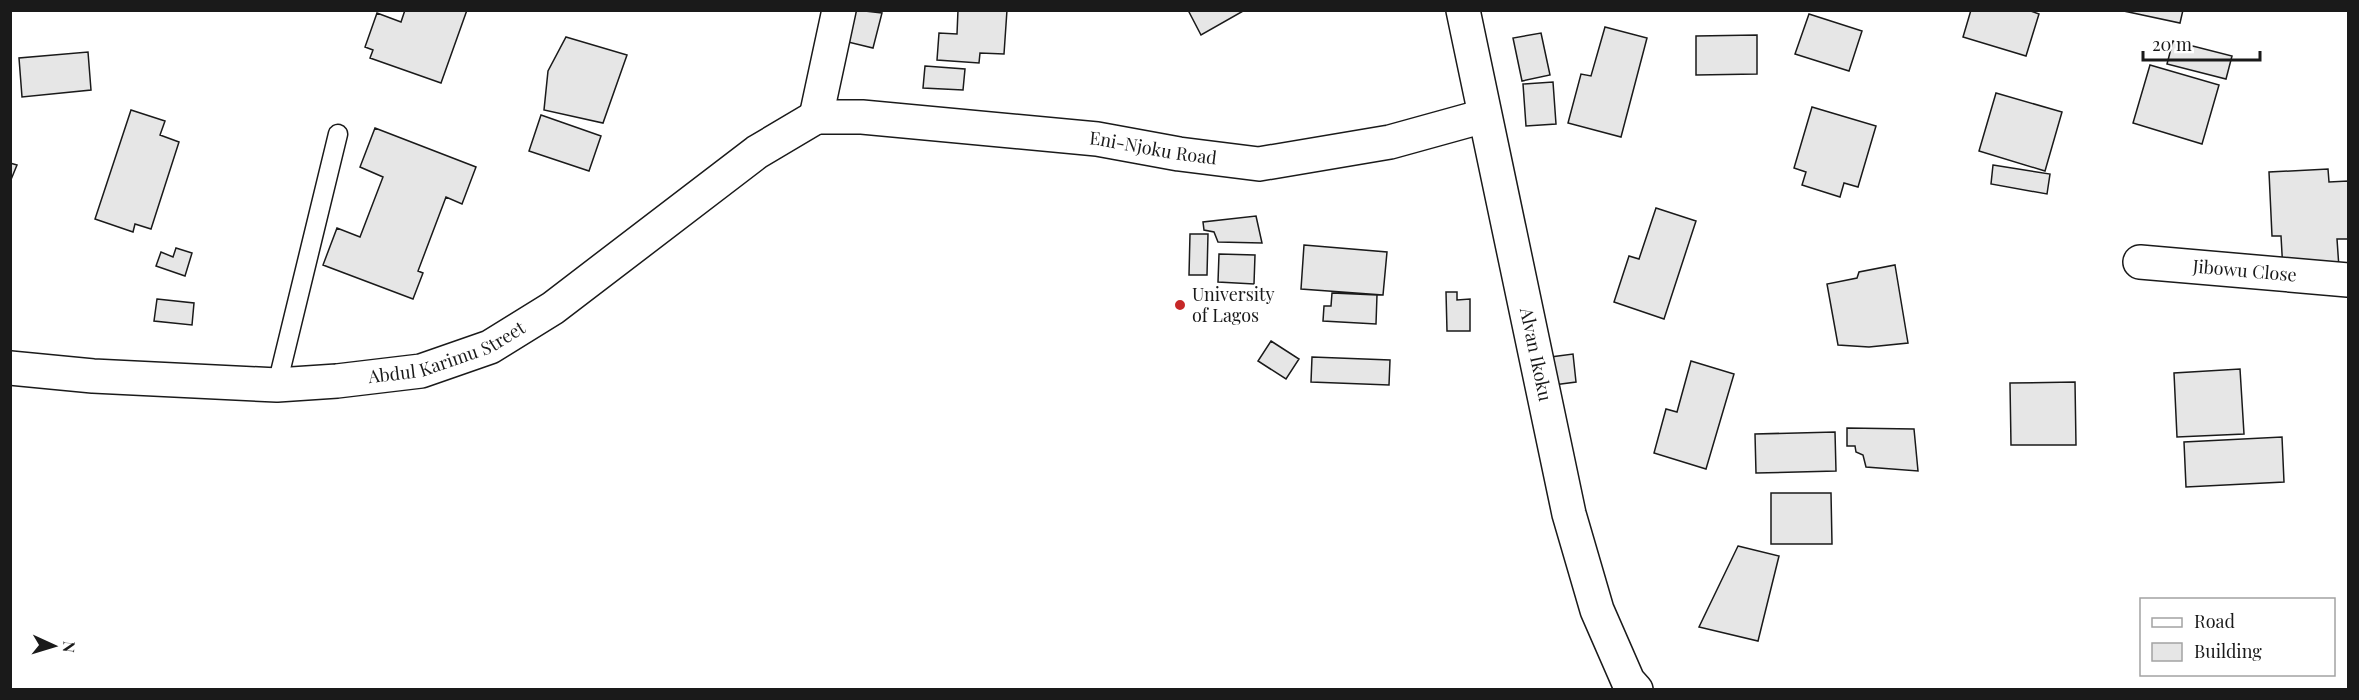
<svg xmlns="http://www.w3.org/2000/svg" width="2359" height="700" font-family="'Playfair Display',serif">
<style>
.building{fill:#e6e6e6;stroke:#1a1a1a;stroke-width:1.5}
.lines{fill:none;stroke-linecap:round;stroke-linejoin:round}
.lane-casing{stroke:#1a1a1a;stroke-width:21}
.street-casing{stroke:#1a1a1a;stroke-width:36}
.lane{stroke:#fff;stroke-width:18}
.street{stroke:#fff;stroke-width:33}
.poi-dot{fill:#c62828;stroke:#fff;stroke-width:2}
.labels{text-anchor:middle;stroke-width:4.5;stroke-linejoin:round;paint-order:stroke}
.street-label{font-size:18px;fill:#1a1a1a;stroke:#fff}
.poi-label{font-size:18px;fill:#1a1a1a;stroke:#fff;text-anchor:start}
</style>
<rect width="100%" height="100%" fill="#fff"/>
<path class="building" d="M405,10H467L441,83L370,58L373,50L365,47L377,13L401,22Z
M856,10L882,13L873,48L848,42Z
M958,10H1007L1004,54L980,53L979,63L937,60L939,33L957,34Z
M1188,10H1245L1201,35Z
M1971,10H2028L2039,14L2026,56L1963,37Z
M2119,10H2183L2180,23Z
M1809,14L1862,31L1849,71L1795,54Z
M1605,27L1647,38L1621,137L1568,123L1581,74L1591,76Z
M1541,33L1550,75L1522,81L1513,38Z
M1757,35V74L1696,75V36Z
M566,37L627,55L603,123L544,110L548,71Z
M2173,41L2232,56L2226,79L2167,64Z
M88,52L91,90L22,97L19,58Z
M2150,65L2219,85L2202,144L2133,123Z
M925,66L965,69L963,90L923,88Z
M1553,82L1556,124L1526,126L1523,84Z
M1996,93L2062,112L2045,171L1979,151Z
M1812,107L1876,126L1858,187L1844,183L1840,197L1802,185L1806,172L1794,168Z
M131,110L165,121L160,135L179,142L151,229L135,224L133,232L95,219Z
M541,115L601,136L589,171L529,151Z
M375,128L476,167L462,204L446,197L418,271L423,273L413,299L323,265L337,228L360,237L383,177L360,167Z
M10,163L17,165L10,182Z
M1993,165L2050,174L2047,194L1991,184Z
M2328,169L2329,182L2348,181V239H2337L2339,268L2283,271L2281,236H2272L2269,172Z
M1656,208L1696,221L1664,319L1614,302L1629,256L1639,259Z
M1256,216L1262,243L1218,242L1214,232L1204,230L1203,222Z
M1190,234H1208L1207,275H1189Z
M1304,245L1387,252L1383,295L1301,289Z
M176,248L192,253L185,276L156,266L161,252L173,257Z
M1219,254L1255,255L1254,284L1218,282Z
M1895,265L1908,343L1869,347L1838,345L1827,284L1857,278L1859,272Z
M1446,292H1457V300L1470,299V331H1447Z
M1332,293L1377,295L1376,324L1323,321L1324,306H1331Z
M157,299L194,303L192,325L154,321Z
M1271,341L1299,359L1286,379L1258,361Z
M1573,354L1576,382L1546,386L1543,358Z
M1312,357L1390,360L1389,385L1311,382Z
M1691,361L1734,374L1706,469L1654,453L1666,409L1677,412Z
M2240,369L2244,434L2177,437L2174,373Z
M2075,382L2076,445H2011L2010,383Z
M1847,428L1914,429L1918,471L1866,467L1863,455L1856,452L1855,446H1847Z
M1835,432L1836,471L1756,473L1755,434Z
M2282,437L2284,482L2186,487L2184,442Z
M1771,493H1831L1832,544H1771Z
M1738,546L1779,556L1758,641L1699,627Z"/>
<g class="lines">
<defs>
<path id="lane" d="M277,385L338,134"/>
<g id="street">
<path id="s1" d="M1463,10L1569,514L1597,610L1628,681L1636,690"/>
<path id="s2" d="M816,117H862L1097,139L1179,154L1259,164L1390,142L1484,116"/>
<path d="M816,117L839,10"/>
<path id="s3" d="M2140,262L2348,280"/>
<path id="s4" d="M10,368L93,376L277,385L337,381L421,371L490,347L553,308L757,152L816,117"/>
</g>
</defs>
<use href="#lane" class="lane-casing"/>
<use href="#street" class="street-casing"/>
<use href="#lane" class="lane"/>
<use href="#street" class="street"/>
</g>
<circle class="poi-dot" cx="1180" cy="305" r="6"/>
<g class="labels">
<g class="street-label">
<text dy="6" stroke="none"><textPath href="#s2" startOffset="339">Eni-Njoku Road</textPath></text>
<text dy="6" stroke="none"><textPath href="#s3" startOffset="105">Jibowu Close</textPath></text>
<text dy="6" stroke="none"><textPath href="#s4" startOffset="442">Abdul Karimu Street</textPath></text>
<text dy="6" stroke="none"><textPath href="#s1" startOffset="352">Alvan Ikoku</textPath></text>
</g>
<g class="poi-label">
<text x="1192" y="301">University<tspan x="1192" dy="21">of Lagos</tspan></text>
</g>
</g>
<rect width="2359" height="700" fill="none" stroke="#1a1a1a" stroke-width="24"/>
<rect x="2140" y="598" width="195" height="78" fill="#ffffff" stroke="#a3a3a3" stroke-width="1.5"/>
<rect x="2152" y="618" width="30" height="9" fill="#ffffff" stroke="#a3a3a3" stroke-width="1.5"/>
<text x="2194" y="628" font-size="18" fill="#1a1a1a">Road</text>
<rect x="2152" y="643" width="30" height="18" fill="#e6e6e6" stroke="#a3a3a3" stroke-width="1.5"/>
<text x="2194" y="658" font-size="18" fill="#1a1a1a">Building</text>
<g transform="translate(54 646) rotate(94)" stroke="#ffffff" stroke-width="4.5" paint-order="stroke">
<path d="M0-4.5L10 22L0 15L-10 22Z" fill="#1a1a1a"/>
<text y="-9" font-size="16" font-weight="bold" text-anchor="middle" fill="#1a1a1a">N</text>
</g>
<path d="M2143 51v9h117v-9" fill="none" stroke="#1a1a1a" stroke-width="3"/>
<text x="2152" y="51" font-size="18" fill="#1a1a1a" stroke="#ffffff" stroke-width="4.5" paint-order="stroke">20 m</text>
</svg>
